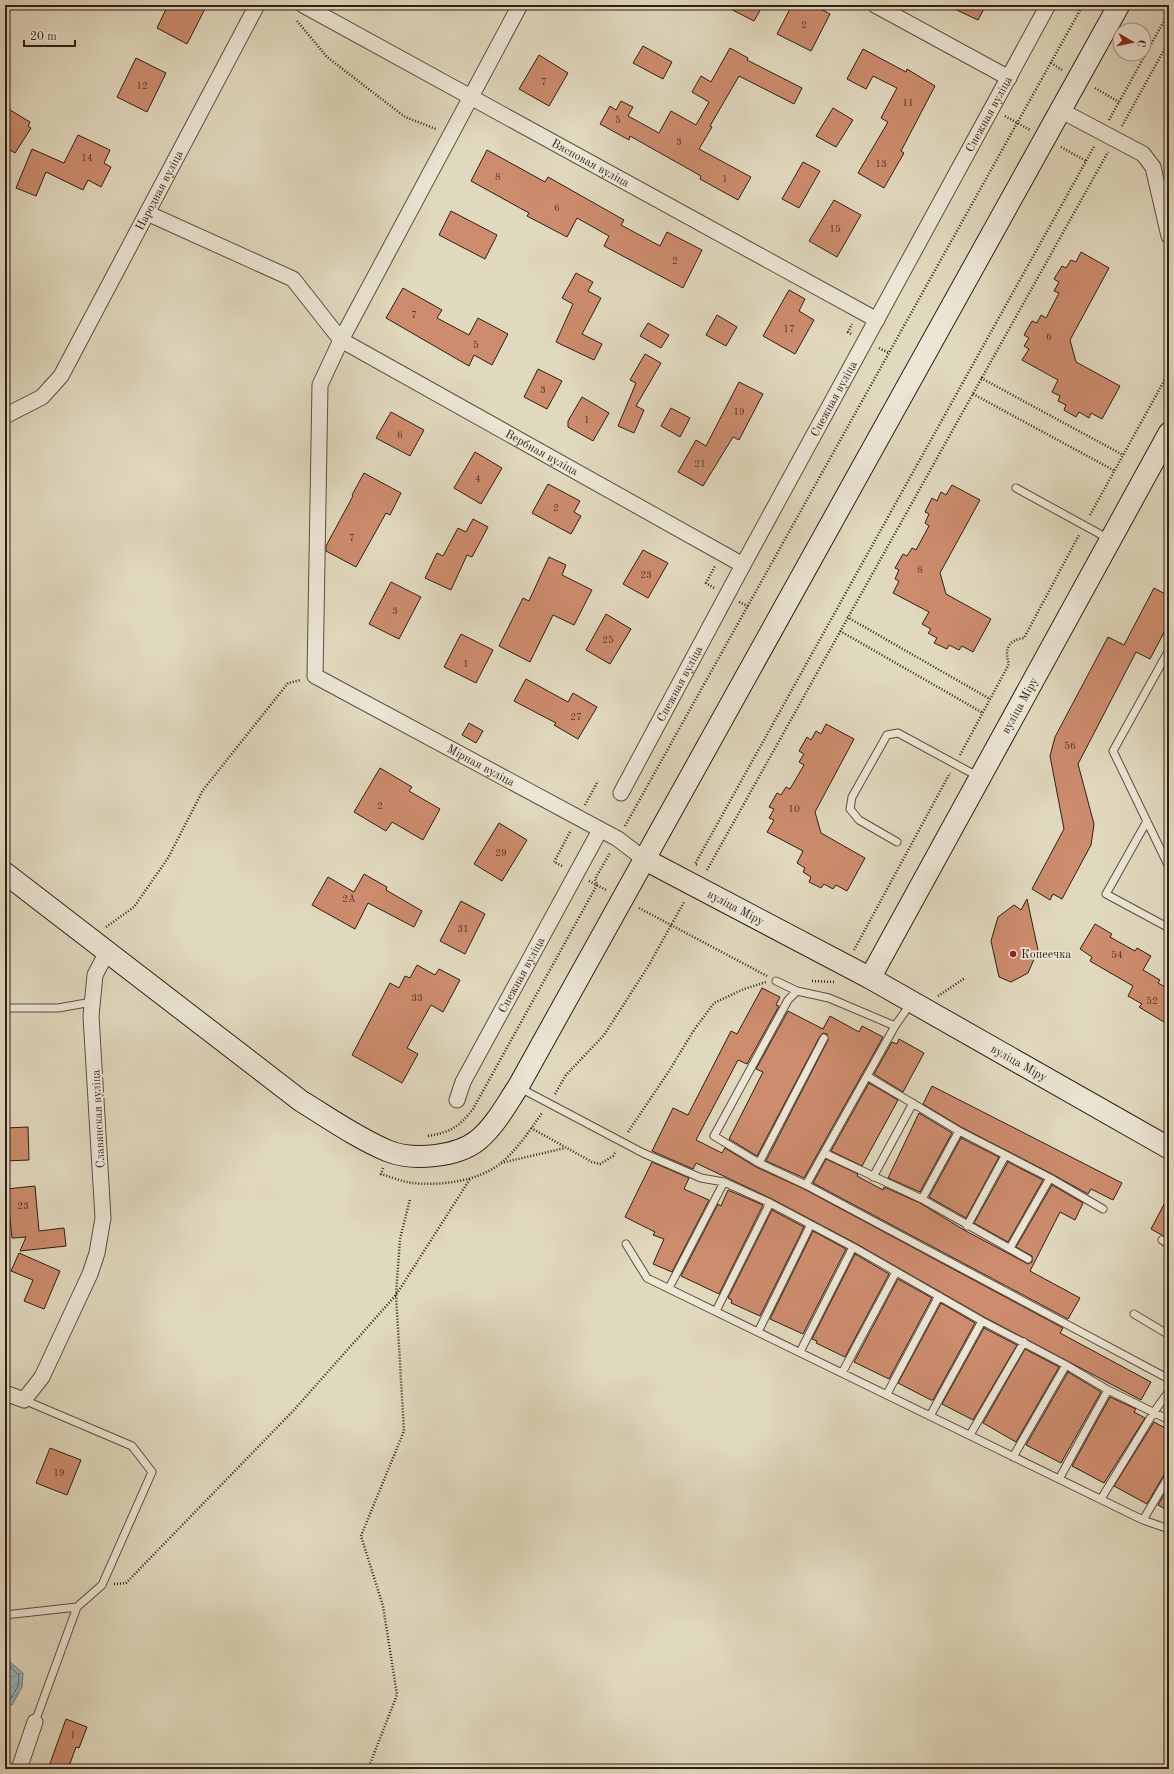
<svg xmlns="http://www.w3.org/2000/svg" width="1174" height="1774" font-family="'Old Standard TT',serif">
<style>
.water{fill:url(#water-waves);stroke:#707a7a}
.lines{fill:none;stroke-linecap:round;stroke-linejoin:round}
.shore{stroke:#656b69;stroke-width:1}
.building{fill:#cc8c6d;stroke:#2f1f15}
.lane-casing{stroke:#5c4e3f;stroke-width:9}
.street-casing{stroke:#5c4e3f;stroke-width:17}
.secondary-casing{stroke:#2f1f15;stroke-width:23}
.path{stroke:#2f1f15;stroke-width:2.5;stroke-dasharray:1 2;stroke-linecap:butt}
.lane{stroke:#ece6d5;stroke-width:7}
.street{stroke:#ece6d5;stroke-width:15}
.secondary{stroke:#ece6d5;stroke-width:21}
.poi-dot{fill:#8f2418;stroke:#ece6d5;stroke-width:1.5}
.labels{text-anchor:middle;stroke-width:3.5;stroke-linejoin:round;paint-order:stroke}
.number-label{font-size:10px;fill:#563a2b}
.street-label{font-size:12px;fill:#2f1f15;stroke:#ece6d5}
.poi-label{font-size:12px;fill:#2f1f15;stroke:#ece6d5;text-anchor:start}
</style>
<defs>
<pattern id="water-waves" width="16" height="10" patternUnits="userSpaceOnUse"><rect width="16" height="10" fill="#9bb7bd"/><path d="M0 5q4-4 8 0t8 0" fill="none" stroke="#7f9498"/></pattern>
</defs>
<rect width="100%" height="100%" fill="#e1d9be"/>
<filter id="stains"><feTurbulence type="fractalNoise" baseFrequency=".005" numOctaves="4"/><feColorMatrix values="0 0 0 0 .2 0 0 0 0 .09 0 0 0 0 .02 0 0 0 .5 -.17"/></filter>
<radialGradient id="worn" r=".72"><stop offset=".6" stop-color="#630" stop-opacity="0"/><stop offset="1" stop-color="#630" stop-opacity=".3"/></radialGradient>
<path class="water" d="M10,1662L23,1673L22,1687L12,1705L5,1704V1664Z"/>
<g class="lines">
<path class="shore" d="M5,1667H10L19,1675L18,1686L10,1700H5"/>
</g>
<path class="building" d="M168,5H207L187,44L157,28Z
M723,5H763L754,21Z
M792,5H813L830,14L811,51L777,34Z
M946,5H986L978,20Z
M643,46L672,62L663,79L633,63Z
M730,48L748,58L747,60L802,88L794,104L739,76L710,126L712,127L699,149L751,177L738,200L700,179L701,176L630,136L629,140L600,124L610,106L616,110L621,101L633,107L628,116L659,133L671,111L696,125L709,102L692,92L701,76L711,82Z
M863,49L906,72L907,69L935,86L901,151L904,153L884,188L858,173L888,122L881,118L897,88L873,76L866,89L847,79Z
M539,55L568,73L549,106L519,89Z
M136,58L166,73L147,112L117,97Z
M5,107L30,122L28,126L31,128L15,153L5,147Z
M833,108L853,120L836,147L816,136Z
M78,135L110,150L104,163L111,167L101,187L88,180L83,190L46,172L36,196L16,188L32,149L64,163Z
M487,150L545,182L548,177L587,199L624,220L621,225L660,246L667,232L702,250L683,288L604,246L609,236L577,218L567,237L527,216L529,213L471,181Z
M803,162L820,171L799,208L782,199Z
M834,200L861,215L837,257L809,241Z
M451,211L497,235L485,259L439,235Z
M1081,252L1109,268L1070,340L1076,362L1120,386L1102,419L1091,413L1089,418L1079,412L1076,417L1064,410L1066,405L1058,401L1060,396L1052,392L1058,380L1022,360L1029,349L1024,346L1029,338L1024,335L1032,321L1037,323L1041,315L1046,318L1059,293L1054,291L1059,282L1054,279L1062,266L1066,268L1071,260L1076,262Z
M576,273L593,282L588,291L601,298L582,334L602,344L594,360L556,342L573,304L562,298Z
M403,288L442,310L437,318L469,335L478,318L508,334L492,365L474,355L469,366L386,318Z
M789,290L805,299L799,311L814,320L795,354L763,336Z
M717,315L737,327L726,346L706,335Z
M648,323L669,335L661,348L640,336Z
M645,354L661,363L636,406L644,410L634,433L618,426L636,383L630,380Z
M538,369L562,381L547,409L524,397Z
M739,382L763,394L739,440L733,437L703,486L678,472L696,440L706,446Z
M582,397L609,413L593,441L568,427V421Z
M671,408L690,418L680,437L661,426Z
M391,412L424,430L410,456L376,438Z
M475,452L502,468L481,504L454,488Z
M364,473L401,493L390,515L386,513L356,567L326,551V546L353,496L352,495Z
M548,484L580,501L574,512L581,516L571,534L532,513Z
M952,485L980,500L940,573L946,594L991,619L973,652L962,646L959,650L949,645L947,649L934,643L937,638L928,633L931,629L922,624L929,612L893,593L899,581L895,579L899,570L895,568L903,554L907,556L912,548L916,550L929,526L925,523L929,514L925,512L932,498L937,501L941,492L946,495Z
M473,519L488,527L472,557L467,555L451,590L425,578L437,553L443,556L458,528L466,532Z
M643,550L668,563L648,598L623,584Z
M549,557L566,565L562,575L592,590L574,625L553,615L530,662L499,646L523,598L529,601Z
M391,582L421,597L399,639L369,624Z
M1154,588L1169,596V623L1150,659L1136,652L1078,764L1094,824L1091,845L1062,899L1053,894L1050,900L1032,889L1064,829L1050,756L1055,737L1108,637L1124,645Z
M606,614L631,629L610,664L586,650Z
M461,634L493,650L476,683L444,667Z
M526,679L568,702L573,693L597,707L578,739L554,725L556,723L514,701Z
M469,723L483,731L476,743L462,735Z
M826,724L854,739L815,812L821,833L865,858L847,891L836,885L833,889L824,884L821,888L809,882L811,877L803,872L805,868L797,863L803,851L767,832L774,820L769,818L774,809L769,807L777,793L781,795L786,787L790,789L804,765L799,762L804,754L799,751L807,737L811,740L816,731L821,734Z
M380,768L412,787L409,791L440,809L423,840L392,822L386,831L354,812Z
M499,823L527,840L502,881L474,864Z
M364,874L387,887L386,890L422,911L414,927L368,903L355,929L312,905L328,877L354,892Z
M1027,899L1038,950L1028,973L1011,982L999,977L991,941L998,917L1014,905L1021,910Z
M461,901L485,914L465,954L440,941Z
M1095,924L1112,934L1110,937L1135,951L1137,948L1151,956L1143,970L1160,980L1158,983L1169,989V1025L1139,1007L1142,1004L1128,996L1133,986L1090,961L1092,957L1080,949Z
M417,965L435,975L439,969L460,980L443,1012L431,1005L407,1048L418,1054L402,1083L352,1055L390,983L399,988L405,976L410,978Z
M762,988L780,997L776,1005L779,1006L747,1064L738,1060L696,1140L722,1153L725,1148L756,1167L804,1189L1063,1328L1060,1333L1151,1382L1141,1400L984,1317L855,1243L772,1199L696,1163L693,1169L652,1151L673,1108L688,1115L731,1031L737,1034Z
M788,1011L823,1029L830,1016L859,1032L862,1026L883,1037L804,1178L766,1161L828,1040L827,1034L823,1033L820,1036L757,1156L729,1139L763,1072L756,1069Z
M899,1039L924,1053L903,1092L874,1074L892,1042L897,1044Z
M869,1083L898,1100L862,1166L831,1151Z
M932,1086L1122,1183L1113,1200L1091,1189L1088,1194L1052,1174L961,1127L923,1104Z
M919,1113L952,1133L920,1192L888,1178Z
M28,1127L29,1160L5,1161V1128Z
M961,1138L999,1157L966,1218L929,1197Z
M826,1159L858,1174L857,1176L883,1190L884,1187L920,1203L964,1230L1028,1264L1032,1262V1256L1016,1247L1052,1185L1083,1203L1075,1220L1060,1212L1030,1271L1080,1298L1068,1319L813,1183Z
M652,1162L689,1178L684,1189L709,1200L672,1272L653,1264L664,1239L653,1235L655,1232L625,1217Z
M1008,1162L1043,1180L1008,1242L974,1223Z
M35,1186L39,1231L64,1228L66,1246L20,1251L26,1237L12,1238L7,1189Z
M728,1190L763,1205L719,1294L681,1276L718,1204L721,1206Z
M1169,1195V1239L1151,1229Z
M772,1210L804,1227L760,1316L731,1303L732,1300L728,1298Z
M813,1231L846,1249L803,1334L770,1319Z
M19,1253L60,1271L44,1309L24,1301L33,1280L11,1271Z
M855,1254L889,1274L845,1357L816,1343L817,1341L812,1339Z
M898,1279L932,1298L889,1379L854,1362Z
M941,1303L975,1323L933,1400H931L898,1383Z
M984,1328L1017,1345L973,1420L942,1404Z
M1025,1349L1059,1367L1016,1442L983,1423Z
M1068,1372L1101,1392L1061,1463L1026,1445Z
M1110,1397L1136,1409L1134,1412L1145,1418L1104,1483L1072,1466Z
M1154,1422L1169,1430V1471L1165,1473L1147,1504L1114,1486Z
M50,1448L81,1460L67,1495L36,1483Z
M1169,1486V1511L1158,1505Z
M66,1719L87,1727L79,1748L76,1747L68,1769H48Z"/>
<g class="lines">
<defs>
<path id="lane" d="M1016,488L1109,539
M1169,650L1113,751L1169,867
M1147,821L1106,894L1169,928
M897,842L859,820L850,809L852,797L887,735L898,733L979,777
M776,981L797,991
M911,1003L895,1026L806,1185L1169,1379
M5,1008H58L92,1002
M867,1076L959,1131L1050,1178L1103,1209
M520,1088L643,1153L701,1178L724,1182L770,1203L853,1247L982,1321L1066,1365L1108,1390L1169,1420
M824,1153L922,1199L1028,1259
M759,1163L824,1038
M873,1177L913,1103
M806,1185L759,1163L714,1136L788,1000L797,991L829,998L895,1026
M922,1199L959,1131
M967,1226L1005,1156
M1162,1240L1169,1245
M626,1244L647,1278L1143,1520L1169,1529
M1010,1248L1050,1178
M669,1288L724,1182
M716,1311L770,1203
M1134,1314L1169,1335
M758,1332L810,1226
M800,1352L853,1247
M842,1373L896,1272
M887,1394L939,1296
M24,1400L132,1446L152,1472L102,1585L77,1607
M930,1416L982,1321
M970,1435L1024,1342
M1013,1457L1066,1365
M1059,1479L1108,1390
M1101,1499L1154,1412L1169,1391
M1143,1520L1169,1476
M5,1615L77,1607L35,1722"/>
<g id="street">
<path id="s1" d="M303,5L877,320"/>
<path id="s2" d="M520,5L341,340L320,385L315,676L618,839L644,859"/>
<path d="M875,5L1009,78"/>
<path d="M1060,110L1143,154L1153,167L1169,236"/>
<path id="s3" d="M147,213L293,279L341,340L743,565"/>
<path id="s4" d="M5,416L42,397L61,376L257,5"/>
<path id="s5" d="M621,793L743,565L1048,5"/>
<path id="s6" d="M457,1100L463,1082L600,830"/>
<path d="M5,1393L24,1400L42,1377L90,1274L97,1253L103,1218L91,1016L95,975L107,952"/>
<path d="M19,1769L35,1722"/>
</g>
<g id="secondary">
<path id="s7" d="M644,859L870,978L1169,1148"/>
<path d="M5,873L301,1101C329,1118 357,1138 388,1151C413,1161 457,1157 478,1140C495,1126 506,1105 518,1087L1119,5"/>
<path id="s8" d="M870,978L1169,433"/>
</g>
</defs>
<use href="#lane" class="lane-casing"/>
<use href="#street" class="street-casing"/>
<use href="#secondary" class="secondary-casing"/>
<path class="path" d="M297,21L327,57L405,117L436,129
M1051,63L1062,70
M1095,88L1119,102
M1005,116L1030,130
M1109,120L1169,12
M1122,126L1169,41
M1061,147L1086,161
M851,334L848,332L852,324
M879,348L889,353
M981,378L1123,455
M973,394L1115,471
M1090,515L1169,372
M714,588L706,583L715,566
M739,602L748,606
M847,617L990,699
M840,631L983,713
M960,755L1009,664C1004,650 1008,640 1024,638L1079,535
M585,805L598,781
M625,826L1083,5
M697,865L695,864L1095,145
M562,866L554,862L571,830
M707,870L1108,152
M589,881L606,890
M639,908L767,976
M106,927L134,907L168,858L203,790L288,683L301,680
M854,950L950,773
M812,981L835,982
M938,996L965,978
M555,1094L566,1075L604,1035L649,965L684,902
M531,1128L592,1162L600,1164L613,1156L616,1151
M628,1132L669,1071L694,1030L714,1003L744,989L766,982
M428,1136C451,1132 459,1127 473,1109L597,885L595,879L610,853
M501,1163L565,1148
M383,1168L381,1174C391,1177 403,1182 413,1183C441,1186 479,1181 501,1163C517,1150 530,1130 542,1113
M114,1584L126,1583L294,1410L396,1295L470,1179
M368,1769L397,1695L383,1606L361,1536L404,1431L396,1295L400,1239L410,1199"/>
<use href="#lane" class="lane"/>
<use href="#street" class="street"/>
<use href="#secondary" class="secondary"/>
</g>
<circle class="poi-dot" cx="1013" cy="954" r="4"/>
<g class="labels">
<g class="number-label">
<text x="804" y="28">2</text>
<text x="544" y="85">7</text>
<text x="142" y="89">12</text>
<text x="908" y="106">11</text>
<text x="618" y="123">5</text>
<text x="679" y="145">3</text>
<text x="87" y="161">14</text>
<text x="881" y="167">13</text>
<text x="498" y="180">8</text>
<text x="725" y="182">1</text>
<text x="557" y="211">6</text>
<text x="835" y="232">15</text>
<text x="675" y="264">2</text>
<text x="414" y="318">7</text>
<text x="789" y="332">17</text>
<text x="1049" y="340">6</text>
<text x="476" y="348">5</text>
<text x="543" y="393">3</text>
<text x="739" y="415">19</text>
<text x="587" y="423">1</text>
<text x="400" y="438">6</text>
<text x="700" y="467">21</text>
<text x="478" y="482">4</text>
<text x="556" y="511">2</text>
<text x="352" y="541">7</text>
<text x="920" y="573">8</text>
<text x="646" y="578">23</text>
<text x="395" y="614">3</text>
<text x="608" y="643">25</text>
<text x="466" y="667">1</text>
<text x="576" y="720">27</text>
<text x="1070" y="749">56</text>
<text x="380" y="809">2</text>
<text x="794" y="812">10</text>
<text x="501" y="856">29</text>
<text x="349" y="902">2А</text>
<text x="463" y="932">31</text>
<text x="1117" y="958">54</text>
<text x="417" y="1001">33</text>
<text x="1152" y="1004">52</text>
<text x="23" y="1209">23</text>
<text x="59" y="1476">19</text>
<text x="73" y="1738">1</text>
</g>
<g class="street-label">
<text dy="4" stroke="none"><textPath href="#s5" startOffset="772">Снежная вуліца</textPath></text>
<text dy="4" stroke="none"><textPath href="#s1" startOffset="328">Вясновая вуліца</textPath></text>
<text dy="4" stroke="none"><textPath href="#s4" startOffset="280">Народная вуліца</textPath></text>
<text dy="4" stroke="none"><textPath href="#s5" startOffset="448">Снежная вуліца</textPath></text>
<text dy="4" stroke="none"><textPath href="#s3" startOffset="468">Вербная вуліца</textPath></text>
<text dy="4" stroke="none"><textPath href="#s5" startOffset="124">Снежная вуліца</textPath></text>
<text dy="4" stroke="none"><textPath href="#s8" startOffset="311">вуліца Міру</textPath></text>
<text dy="4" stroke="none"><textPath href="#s2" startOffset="909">Мірная вуліца</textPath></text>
<text dy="4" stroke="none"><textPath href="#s7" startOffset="104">вуліца Міру</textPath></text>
<text dy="4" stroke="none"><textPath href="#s6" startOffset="141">Снежная вуліца</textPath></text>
<text dy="4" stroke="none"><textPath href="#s7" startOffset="427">вуліца Міру</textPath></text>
<text transform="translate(98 1119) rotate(-93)" y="4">Славянская вуліца</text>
</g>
<g class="poi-label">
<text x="1021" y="958">Копеечка</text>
</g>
</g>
<rect width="1174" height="1774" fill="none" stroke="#e1d9be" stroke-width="20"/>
<rect x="6" y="6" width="1162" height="1762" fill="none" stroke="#2f1f15" stroke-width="2"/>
<rect x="10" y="10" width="1154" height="1754" fill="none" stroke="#2f1f15"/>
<g transform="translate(1132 42) rotate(99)"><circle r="19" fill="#ece6d5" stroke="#a09688"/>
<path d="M0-3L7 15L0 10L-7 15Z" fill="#8f2418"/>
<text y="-6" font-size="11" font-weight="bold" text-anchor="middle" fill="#2f1f15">С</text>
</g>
<path d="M24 40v6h51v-6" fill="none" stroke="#2f1f15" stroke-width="2"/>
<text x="30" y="40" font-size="12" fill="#2f1f15" stroke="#ece6d5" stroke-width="3" paint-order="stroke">20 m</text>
<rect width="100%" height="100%" filter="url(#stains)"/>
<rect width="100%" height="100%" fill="url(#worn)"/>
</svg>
